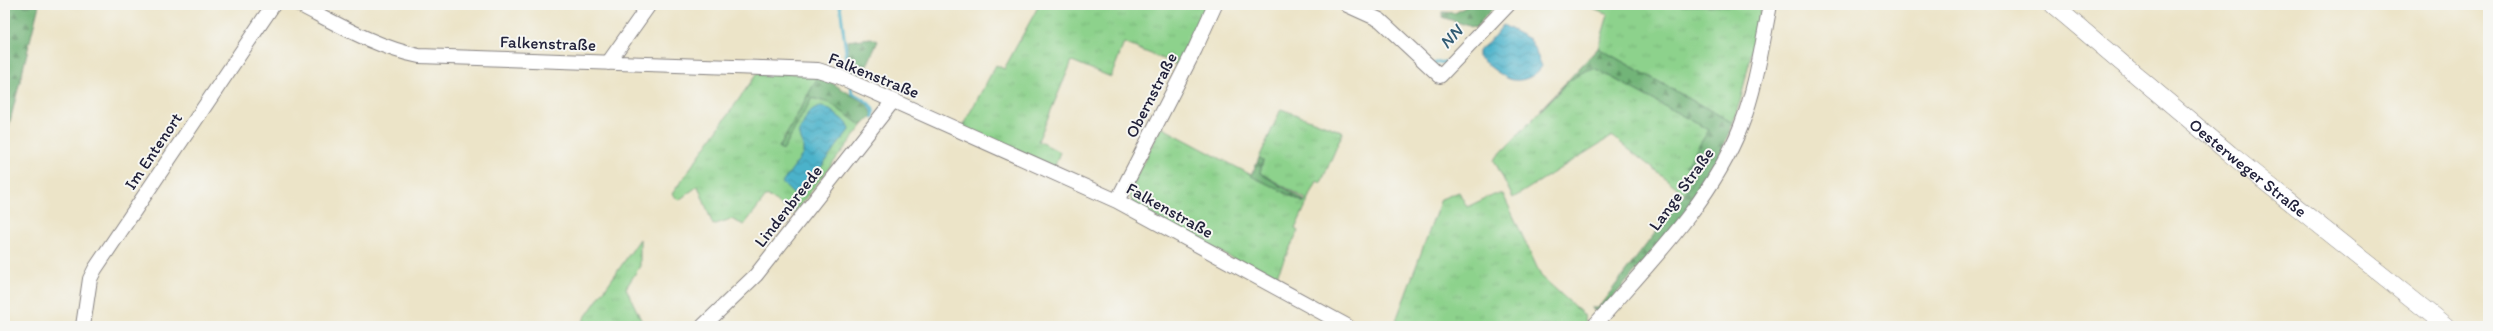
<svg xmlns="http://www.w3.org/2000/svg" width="2493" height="331" font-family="Itim,sans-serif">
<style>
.grass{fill:url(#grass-tufts);stroke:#587a64}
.forest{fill:url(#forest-firs);stroke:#4a6b5a}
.water{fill:url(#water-waves);stroke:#366a82}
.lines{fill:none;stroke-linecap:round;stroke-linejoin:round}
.stream{stroke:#4bb2ca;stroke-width:3}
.minor-casing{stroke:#878382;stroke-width:16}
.major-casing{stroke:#878382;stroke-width:18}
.minor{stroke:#fff;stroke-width:14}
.major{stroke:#fff;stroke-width:17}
.labels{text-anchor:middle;stroke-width:4;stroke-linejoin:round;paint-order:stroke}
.street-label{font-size:17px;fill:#22223b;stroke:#f6f6f2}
.water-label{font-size:18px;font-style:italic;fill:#325c74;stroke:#f6f6f2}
</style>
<defs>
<pattern id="grass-tufts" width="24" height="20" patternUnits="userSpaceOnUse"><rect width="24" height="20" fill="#8dd28c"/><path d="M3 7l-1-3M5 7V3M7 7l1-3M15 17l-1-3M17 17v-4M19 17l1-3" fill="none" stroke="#79b47a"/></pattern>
<pattern id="forest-firs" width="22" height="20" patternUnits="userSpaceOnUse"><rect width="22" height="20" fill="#72b478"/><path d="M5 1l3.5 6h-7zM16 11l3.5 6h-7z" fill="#5d9264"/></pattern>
<pattern id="water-waves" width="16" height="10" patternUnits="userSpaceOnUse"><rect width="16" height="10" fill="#4bb2ca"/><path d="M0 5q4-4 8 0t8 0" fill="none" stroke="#3e90a5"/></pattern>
</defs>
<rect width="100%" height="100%" fill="#f6f6f2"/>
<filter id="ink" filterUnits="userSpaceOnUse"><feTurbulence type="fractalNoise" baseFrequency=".025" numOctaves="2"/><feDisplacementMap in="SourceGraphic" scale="8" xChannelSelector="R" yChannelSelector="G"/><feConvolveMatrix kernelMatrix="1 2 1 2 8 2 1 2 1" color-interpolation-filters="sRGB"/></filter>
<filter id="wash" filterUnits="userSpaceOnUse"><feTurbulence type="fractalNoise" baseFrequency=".012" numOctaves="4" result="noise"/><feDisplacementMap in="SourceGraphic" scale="16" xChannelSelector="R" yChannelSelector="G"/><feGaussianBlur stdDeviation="0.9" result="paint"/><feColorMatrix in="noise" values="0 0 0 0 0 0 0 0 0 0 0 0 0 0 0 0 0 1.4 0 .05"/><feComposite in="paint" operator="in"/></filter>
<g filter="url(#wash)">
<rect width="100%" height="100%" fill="#ece4c8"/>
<path class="grass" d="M1039,5H1209L1180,66L1124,43L1111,77L1072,61L1038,141L1060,152L1054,168L962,127L996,65L1004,69Z
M1594,5L1762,6L1741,98L1733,123L1598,48L1608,15L1593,9Z
M1594,68L1709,130L1686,166L1695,175L1685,194L1612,136L1513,198L1494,160L1569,81L1584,71Z
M758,72L819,75L779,147L782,149L812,98L830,103L862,126L793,214L767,195L744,225L731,219L713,225L698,186L679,200L672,194Z
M1281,109L1343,132L1321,183L1317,181L1295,229L1298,231L1274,281L1133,205L1129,192L1161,127L1304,203L1306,199L1260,173L1263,161L1259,158Z
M1459,192L1467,207L1494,194H1503L1541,276L1584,315L1586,322L1582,326H1394L1441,199Z
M640,239V266L626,288L644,326H579Z"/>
<path class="forest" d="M5,5H39L5,141Z
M1469,5H1496L1475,28L1442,17L1443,12L1455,13Z
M871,38L878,41L860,81L851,77L847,41Z
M1598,48L1733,123L1720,155L1695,200L1602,311H1595L1591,308H1598L1685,194L1695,175L1686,166L1709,130L1594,68C1571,74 1556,94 1540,110Z
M819,75L868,105L873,115L862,126L830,103L812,98L783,150L779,148Z
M1259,158L1263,160L1260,173L1304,200V202L1251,176Z"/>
<path class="water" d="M1503,25L1530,39L1542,66C1536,77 1519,84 1507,78C1497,73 1487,64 1478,57V51L1490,41Z
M821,106L830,110L848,124L849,130L799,196L792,193L782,183L803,154V146L799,132L809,112Z"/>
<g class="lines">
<path class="stream" d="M840,5L849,76
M1435,63L1445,62
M851,87L852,93C861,98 877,105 873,117"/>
</g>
</g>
<g filter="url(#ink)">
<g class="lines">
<defs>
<path id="minor" d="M300,5C339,25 376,47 419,56L818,70L840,77L1117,201L1347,326
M1347,5L1380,20L1440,76L1508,5
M608,63L649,5
M1117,201L1195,49L1215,5
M83,326L90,279L95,269L273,5
M703,326L756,275L893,101
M1594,326C1647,265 1711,203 1741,126C1756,88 1762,45 1770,5"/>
<g id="major">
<path id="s1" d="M2053,5L2230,154L2446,326"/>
</g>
</defs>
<use href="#minor" class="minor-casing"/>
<use href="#major" class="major-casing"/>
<use href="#minor" class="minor"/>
<use href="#major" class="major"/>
</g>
</g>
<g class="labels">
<g class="street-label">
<text transform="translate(548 43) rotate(2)" y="6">Falkenstraße</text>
<text transform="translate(874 75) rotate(22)" y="6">Falkenstraße</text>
<text transform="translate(1151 95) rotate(-63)" y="6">Obernstraße</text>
<text transform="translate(153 151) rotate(-56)" y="6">Im Entenort</text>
<text dy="6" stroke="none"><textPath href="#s1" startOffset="254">Oesterweger Straße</textPath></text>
<text transform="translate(1681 189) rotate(-54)" y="6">Lange Straße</text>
<text transform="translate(788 206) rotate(-52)" y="6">Lindenbreede</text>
<text transform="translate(1170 210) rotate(29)" y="6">Falkenstraße</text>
</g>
<g class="water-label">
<text transform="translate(1451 37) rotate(-47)" y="6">NN</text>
</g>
</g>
<rect width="2493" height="331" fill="none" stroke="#f6f6f2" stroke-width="20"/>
</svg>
